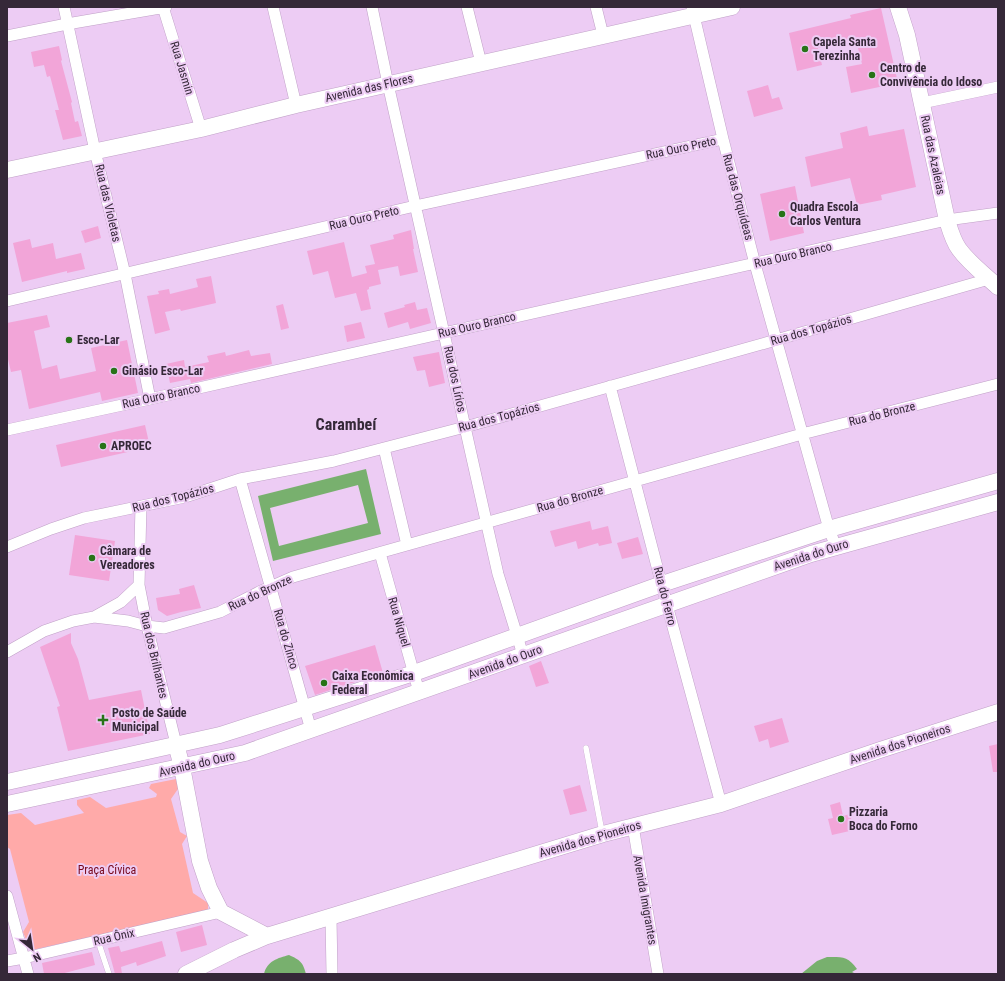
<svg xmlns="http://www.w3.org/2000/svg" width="1005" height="981" font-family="'Roboto Condensed',sans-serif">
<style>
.green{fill:#ffaaa9}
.water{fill:#78b06e;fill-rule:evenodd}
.building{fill:#f2a5d8}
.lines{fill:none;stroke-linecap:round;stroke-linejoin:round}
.lane-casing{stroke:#c0a1c7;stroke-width:6}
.street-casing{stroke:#c0a1c7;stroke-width:12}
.secondary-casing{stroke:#c0a1c7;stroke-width:17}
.lane{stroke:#fff;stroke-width:5.5}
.street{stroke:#fff;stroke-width:11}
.secondary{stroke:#fff;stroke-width:16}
.poi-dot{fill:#287317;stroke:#edccf4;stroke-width:1.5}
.labels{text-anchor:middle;stroke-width:4;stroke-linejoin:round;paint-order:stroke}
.poi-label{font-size:12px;font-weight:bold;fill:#352838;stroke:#edccf4;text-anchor:start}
.street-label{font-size:12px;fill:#352838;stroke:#edccf4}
.park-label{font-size:12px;fill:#77081c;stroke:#edccf4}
.district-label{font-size:16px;font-weight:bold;fill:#352838;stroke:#edccf4}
</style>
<rect width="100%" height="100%" fill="#edccf4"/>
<path class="green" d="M176,779L182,783L171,799L180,832L187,836L182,844L193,893L208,903V909L203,912L32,950L29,947L23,932L29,922L10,849L7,847V815L21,813L35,825L84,813L77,805V800L90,797L106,808L156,797L157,794L149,788L151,784Z"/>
<path class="water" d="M366,469L381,534L273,561L258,496ZM358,485L368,523L279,546L270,508Z
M289,955C300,960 303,962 306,974H264C267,961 278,958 289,955Z
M827,957C842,957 848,956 857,969L852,972L856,974H801L817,961Z"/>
<path class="building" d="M881,8L898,83L851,93L846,67L862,64L856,40L818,48L822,65L797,71L789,33L851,18L850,15Z
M59,46L62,60L61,61L72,102L71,103L75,122L78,121L82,136L63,140L55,110H59L50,76L47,77L44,65L34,67L31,52Z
M768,85L772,99L779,97L783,109L754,117L747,91Z
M867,126L869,136L904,129L916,187L881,195L882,200L857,205L850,178L811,187L805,157L843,148L840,133Z
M795,186L804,233L770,241L760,194Z
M98,226L101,238L85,243L81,231Z
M411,230L414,249H413L418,272L400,276L398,266L378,270L381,284L369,287V289L367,290L371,309L361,311L356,293L335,298L328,271L313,275L307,251L344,242L352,277L367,273L365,266L375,264L370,245L394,239L393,235Z
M30,239L32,248L53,243L56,259L81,253L85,269L67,273V271L22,282L13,243Z
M211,276L216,303L181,311L180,309L165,312L170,330L155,334L147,296L159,294L158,291L169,289L170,294L198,287L196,279Z
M415,302L417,310L427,308L431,323L410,329L408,322L388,328L384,313L405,307L404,305Z
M283,304L289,328L281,330L276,306Z
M47,315L50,327L34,331L42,369L57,365L60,379L96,371L91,348L127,340L138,393L102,401L100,392L29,409L21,370L11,372L7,355V323Z
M361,322L365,338L347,342L344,326Z
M249,350L251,356L270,353L272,364L191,383L190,379L170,383L166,364L184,360L185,367L209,362L207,356L225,352L226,356Z
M439,352L445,383L429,387L425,370L417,371L413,357Z
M145,425L150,447L61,467L56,445Z
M590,521L592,530L608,526L612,543L599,546L598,543L578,549L576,541L555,547L550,531Z
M75,535L115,541L109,581L69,575Z
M638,537L643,554L622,559L617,543Z
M194,585L201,608L181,612L167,616L158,610L156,598L180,594L179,589Z
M71,633V643L78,659L89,700L141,690L150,734L68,751L57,707L60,706L40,647Z
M375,645L383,673L315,695L305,666Z
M541,661L549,683L536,687L529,666Z
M782,718L789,742L770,748L768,739L759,742L754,726Z
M998,744V772H993L989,746Z
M580,785L587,811L570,815L563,790Z
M840,802L843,816L850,814L854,830L832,835L828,819L833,818L830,805Z
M202,925L207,945L181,952L176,932Z
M162,941L166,956L137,966L136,962L121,967L122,974H115L108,948L119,946L121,952Z
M92,952L95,965L61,974H44L42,963Z"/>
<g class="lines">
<defs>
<path id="lane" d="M586,748L602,832
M98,941L109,974"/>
<path id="street" d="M64,7L95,151L125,274L150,399
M163,7L201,129
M273,7L296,105
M372,7L388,84L498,574L523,655
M467,7L481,63
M596,7L603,35
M692,7L723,139L755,264L829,529L836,547
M7,36L67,24L166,7
M922,103L998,87
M7,301L415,206L723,139
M610,386L667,605L721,804
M7,430L150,399L947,220L998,213
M384,448L407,545
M240,479L311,730
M141,506L139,585L147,626L176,744
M7,547L51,529L84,518L185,497L240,479L334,461L465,427L776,340L989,279
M380,553L419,692
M94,617L128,621L147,626L164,628L220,612L261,591L293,577L802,434L998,384
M7,652L44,631L73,621L94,617L121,602L139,585
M633,826L658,974
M7,896L28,974
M331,918L332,974
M7,961L24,958L221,912"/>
<path id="secondary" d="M898,7L907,35L947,220C950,230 953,241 959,249C970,264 985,275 998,287
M7,170L201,129L296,105L732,7
M176,744L182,767L200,861L209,888L221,912L267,936
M7,782L220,735L414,673L662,584L829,529L998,481
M7,804L245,753L811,554L998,502
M186,974L234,950L267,936L603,834L721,804L880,750L998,712"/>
</defs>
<use href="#lane" class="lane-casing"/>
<use href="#street" class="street-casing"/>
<use href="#secondary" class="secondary-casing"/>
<use href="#lane" class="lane"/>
<use href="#street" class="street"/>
<use href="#secondary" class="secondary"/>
</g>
<g class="poi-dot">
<circle cx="805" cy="49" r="4"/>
<circle cx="872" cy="75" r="4"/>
<circle cx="782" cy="214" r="4"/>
<circle cx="69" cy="340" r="4"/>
<circle cx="114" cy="371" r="4"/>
<circle cx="103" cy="446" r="4"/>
<circle cx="92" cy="558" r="4"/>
<circle cx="324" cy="683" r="4"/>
<path d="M101 714h4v4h4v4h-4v4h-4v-4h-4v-4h4z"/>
<circle cx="841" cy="819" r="4"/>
</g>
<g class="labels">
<g class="poi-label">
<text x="813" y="46">Capela Santa<tspan x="813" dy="14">Terezinha</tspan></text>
<text x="880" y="72">Centro de<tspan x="880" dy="14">Convivência do Idoso</tspan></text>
<text x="790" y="211">Quadra Escola<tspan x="790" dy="14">Carlos Ventura</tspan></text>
<text x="77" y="344">Esco-Lar</text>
<text x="122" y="375">Ginásio Esco-Lar</text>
<text x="111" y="450">APROEC</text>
<text x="100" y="555">Câmara de<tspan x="100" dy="14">Vereadores</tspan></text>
<text x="332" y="680">Caixa Econômica<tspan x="332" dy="14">Federal</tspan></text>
<text x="112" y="717">Posto de Saúde<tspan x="112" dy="14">Municipal</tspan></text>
<text x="849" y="816">Pizzaria<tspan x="849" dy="14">Boca do Forno</tspan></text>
</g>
<g class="street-label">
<text transform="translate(182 68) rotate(73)" y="4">Rua Jasmin</text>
<text transform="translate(369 88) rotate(-13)" y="4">Avenida das Flores</text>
<text transform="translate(681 148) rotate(-12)" y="4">Rua Ouro Preto</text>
<text transform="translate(933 155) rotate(78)" y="4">Rua das Azaleias</text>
<text transform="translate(738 197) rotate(75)" y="4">Rua das Orquídeas</text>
<text transform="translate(108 203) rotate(77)" y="4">Rua das Violetas</text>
<text transform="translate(364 218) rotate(-13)" y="4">Rua Ouro Preto</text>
<text transform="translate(793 255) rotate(-13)" y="4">Rua Ouro Branco</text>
<text transform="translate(477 325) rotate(-13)" y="4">Rua Ouro Branco</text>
<text transform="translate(811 330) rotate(-16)" y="4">Rua dos Topázios</text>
<text transform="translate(455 379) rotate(78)" y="4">Rua dos Lírios</text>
<text transform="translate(161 396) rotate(-12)" y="4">Rua Ouro Branco</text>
<text transform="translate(882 414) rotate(-14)" y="4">Rua do Bronze</text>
<text transform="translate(499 417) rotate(-15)" y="4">Rua dos Topázios</text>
<text transform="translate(173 498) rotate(-14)" y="4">Rua dos Topázios</text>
<text transform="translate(570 499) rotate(-16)" y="4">Rua do Bronze</text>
<text transform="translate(811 555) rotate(-18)" y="4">Avenida do Ouro</text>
<text transform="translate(260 593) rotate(-25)" y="4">Rua do Bronze</text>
<text transform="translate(665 596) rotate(76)" y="4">Rua do Ferro</text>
<text transform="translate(399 622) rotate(74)" y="4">Rua Niquel</text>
<text transform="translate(286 639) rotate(74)" y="4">Rua do Zinco</text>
<text transform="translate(154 655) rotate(77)" y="4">Rua dos Brilhantes</text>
<text transform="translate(505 662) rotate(-20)" y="4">Avenida do Ouro</text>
<text transform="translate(900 744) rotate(-18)" y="4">Avenida dos Pioneiros</text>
<text transform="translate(197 764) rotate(-13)" y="4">Avenida do Ouro</text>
<text transform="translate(590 839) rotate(-16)" y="4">Avenida dos Pioneiros</text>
<text transform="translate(645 900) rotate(80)" y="4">Avenida Imigrantes</text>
<text transform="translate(114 937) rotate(-13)" y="4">Rua Ônix</text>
</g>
<g class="park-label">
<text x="107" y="874">Praça Cívica</text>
</g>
<g class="district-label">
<text x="346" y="430">Carambeí</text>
</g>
</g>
<rect width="1005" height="981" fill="none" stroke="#352838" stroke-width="16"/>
<g transform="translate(32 949) rotate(150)" stroke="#edccf4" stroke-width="3" paint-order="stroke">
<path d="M0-3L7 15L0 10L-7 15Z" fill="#352838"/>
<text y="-6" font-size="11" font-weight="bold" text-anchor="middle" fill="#352838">N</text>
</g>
</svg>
